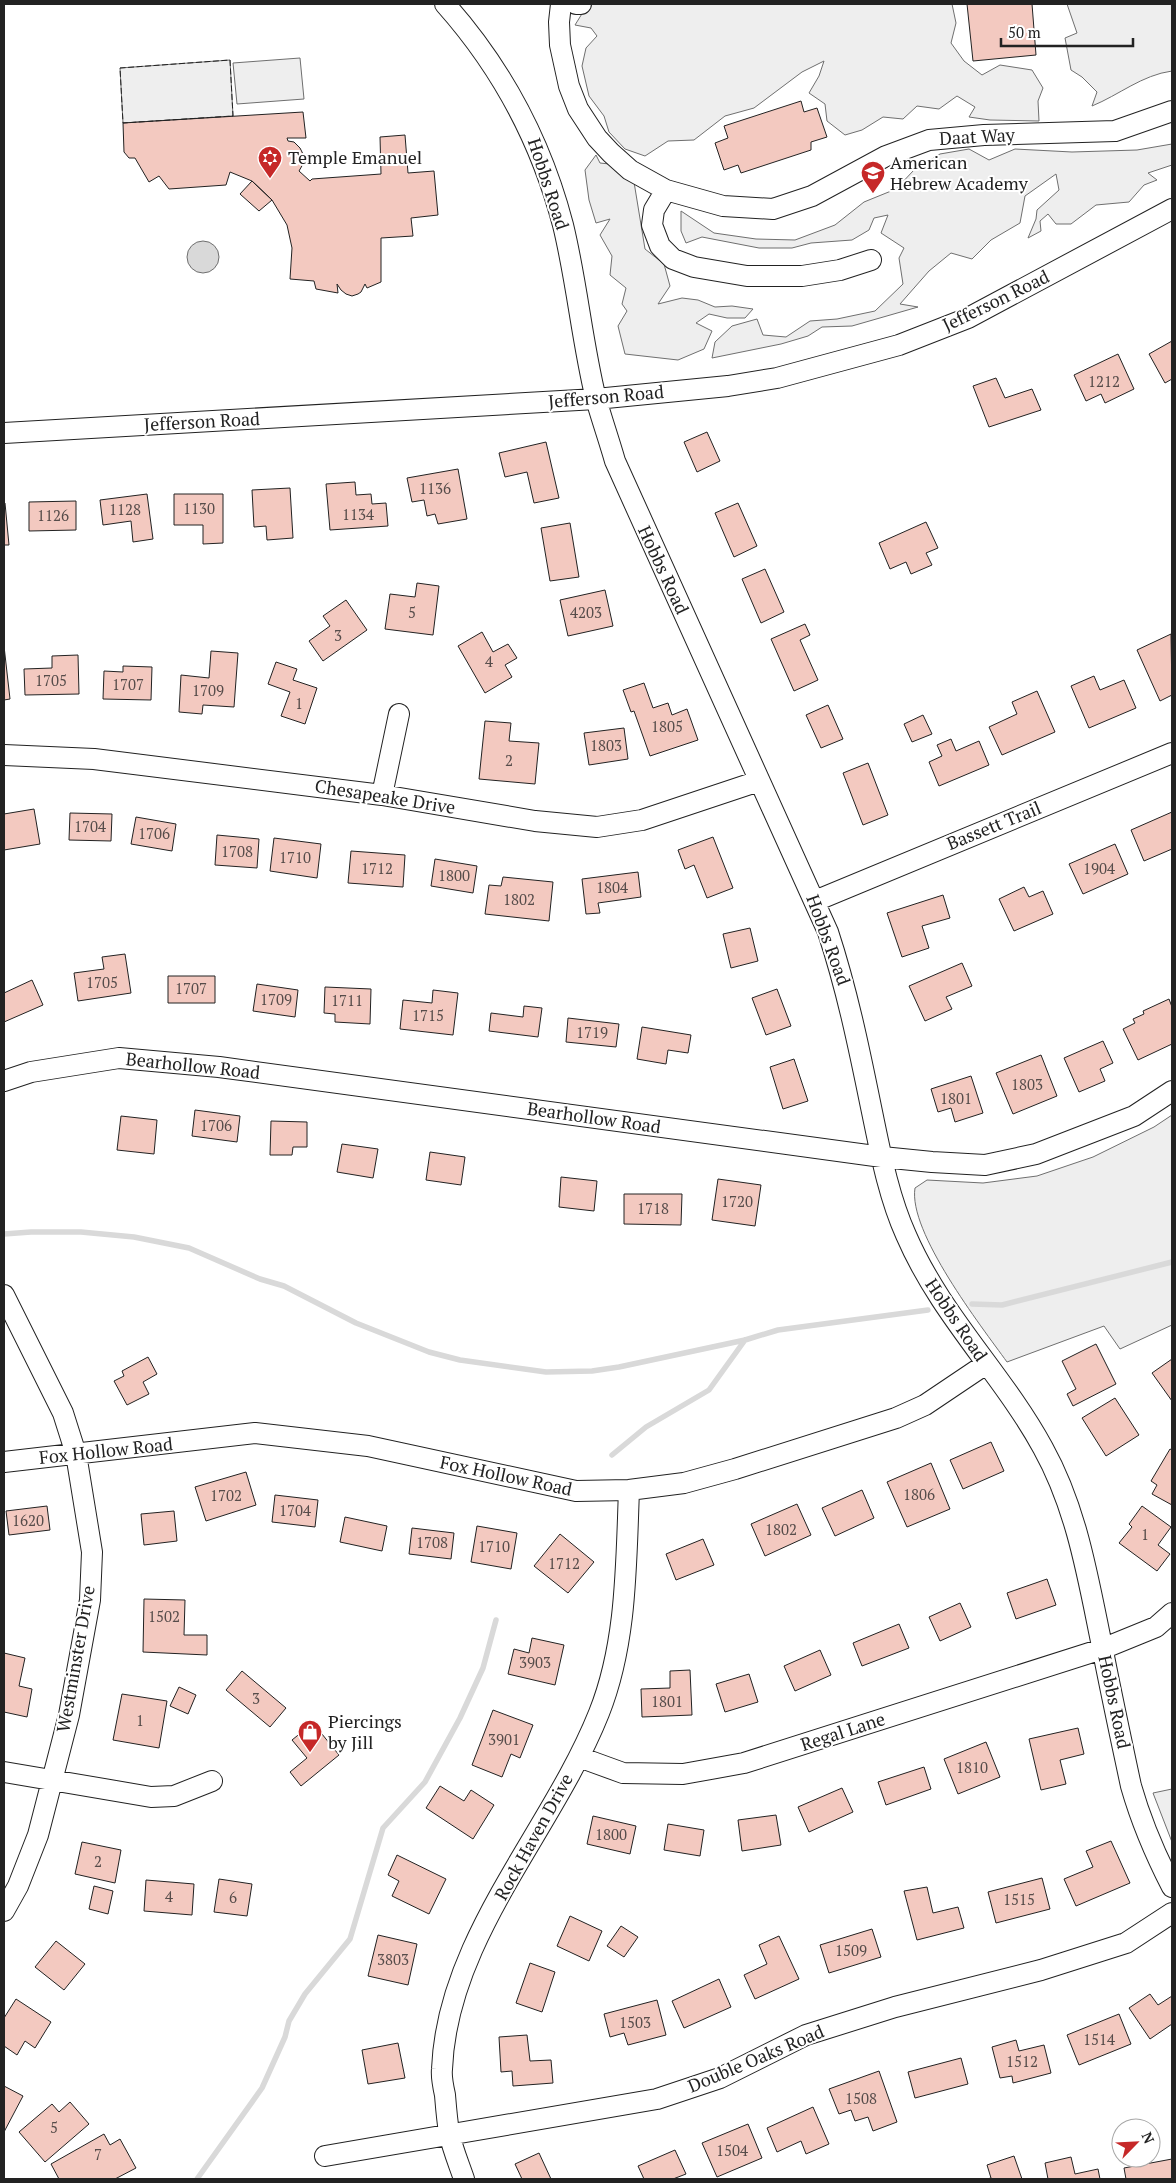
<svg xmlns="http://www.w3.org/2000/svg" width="1176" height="2183" font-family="'PT Serif',serif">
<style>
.green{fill:#eee;stroke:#6f6f6f}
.water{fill:#d9d9d9;stroke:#6f6f6f}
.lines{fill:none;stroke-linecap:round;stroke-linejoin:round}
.stream{stroke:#d9d9d9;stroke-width:5.5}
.building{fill:#f3c9c0;stroke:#222}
.minor-casing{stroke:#222;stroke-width:22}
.minor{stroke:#fff;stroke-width:20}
.fence{stroke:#222;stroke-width:1;stroke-dasharray:6 2.5;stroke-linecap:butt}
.labels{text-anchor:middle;stroke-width:4;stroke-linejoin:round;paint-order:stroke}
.number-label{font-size:15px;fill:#564c4a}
.street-label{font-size:18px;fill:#222;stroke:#fff}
.poi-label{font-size:18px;fill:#222;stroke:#fff;text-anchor:start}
</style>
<rect width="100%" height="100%" fill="#fff"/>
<path class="green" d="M588,4H952L956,23L951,43L964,61L982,75L1000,65L1032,70L1043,88L1038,101L1039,121L990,120L969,117L975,107L957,96L939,109L917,106L903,119L883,117L862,130L845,135L827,121L825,104L809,93L819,76L824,61L802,72L754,108L725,116L694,140L668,141L645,156L625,149L609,132L604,116L589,96L582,66L586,48L597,36L591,28L575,25Z
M1067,4H1172V71C1142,75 1119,95 1092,106L1097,92L1082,77L1071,70L1065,38L1077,33Z
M300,58L304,99L237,104L233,63Z
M230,60L233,116L123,123L120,68Z
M1172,144V165L1148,173L1157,180L1144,185L1129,202L1096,205L1071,224H1056L1048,214L1040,221L1041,231L1028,238L1036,219L1037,210L1059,190L1056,174L1025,196L1020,223L991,240L972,259L951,253L929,271L900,304L918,307L852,326L822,327L808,336L781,344L712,358L715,342L732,326L757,319L763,335L786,337L810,321L837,319L875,311L903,284L899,258L904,248L881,233L888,215L874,218L869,230L852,240L811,243L792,248H759L702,237L686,243L681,231V211L714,233L756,239L795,240L835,225L864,202L896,189L914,170L940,154L969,149L989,160L1015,149L1072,152L1137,150Z
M596,155L600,163L619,165L634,182L645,249L664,264L670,286L658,304L682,298L698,300L715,307L732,306L753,309L745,318H727L709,314L696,323L712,331L704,349L678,360L625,354L618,326L627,311L622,304L626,288L610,275L612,256L600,235L610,219L596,223L589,200L585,170Z
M1172,1115V1325L1120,1349L1104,1326L1007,1362C981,1326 908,1232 915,1188L927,1180L983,1183L1037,1176L1093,1157L1154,1127Z
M1172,1789V1842L1153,1793Z"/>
<path class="water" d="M187 257a16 16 0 1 1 32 0a16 16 0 1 1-32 0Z"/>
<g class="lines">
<path class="stream" d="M4,1234L31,1232H81L134,1237L189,1248L260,1279L284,1286L356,1323L429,1352L460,1360L546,1372L592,1371L619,1367L745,1340L778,1330L928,1310
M972,1304L1002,1305L1172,1262
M612,1455L646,1427L709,1390L745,1340
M197,2179L262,2088L285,2037L289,2021L305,1994L350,1939L383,1828L425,1782L460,1718L483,1668L496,1620"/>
</g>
<path class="building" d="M967,4H1032L1036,55L973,61Z
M801,101L804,112L817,108L827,137L811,142V150L741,173L738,165L724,170L715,143L728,138L724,126Z
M303,112L306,138H287L288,141L294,142L300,148L304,156L303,164L299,171L310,181L312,179L381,174L380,137L405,135L408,173L434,171L438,215L411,218L413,236L381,238V282L367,288L365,284L361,292L358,294L352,296L346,294L341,290L337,284L338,293L316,289L314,281L290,279L292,248L287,225L272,200L252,181L230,172L226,185L169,189L159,176L149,182L135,158H129L124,152L123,123Z
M252,181L272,200L259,211L240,194Z
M1172,341V379L1165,383L1149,354Z
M1118,354L1134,389L1105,403L1101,394L1086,401L1074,375Z
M996,378L1005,398L1032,389L1041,410L989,427L973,386Z
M707,432L720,461L697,472L684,442Z
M546,442L559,498L534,503L527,472L505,477L499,453Z
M458,469L467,519L438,524L435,514L427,516L424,500L412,502L407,478Z
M355,482L356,495L371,494L372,504L386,503L388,526L330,530L326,484Z
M290,488L293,538L267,540L266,526L254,527L252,490Z
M147,494L153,539L133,542L131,521L103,525L100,500Z
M174,494H223V543L203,544V525H174Z
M76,501V530L29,531V502Z
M5,503L9,545H4V504Z
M738,503L757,546L734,557L715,513Z
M926,522L938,548L926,553L932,565L911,574L906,562L890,569L879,543Z
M570,523L579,577L550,581L541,528Z
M765,569L784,612L761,623L742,579Z
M417,583L439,586L433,635L385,629L390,594L415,597Z
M605,590L613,626L568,636L560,600Z
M346,600L367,630L323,661L309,641L330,626L323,616Z
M805,624L810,635L800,640L818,680L794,691L771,639Z
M482,632L493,652L508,644L517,658L505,665L512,677L485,693L458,646Z
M1171,634L1172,695L1160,701L1137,650Z
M4,646L10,699L4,700Z
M211,651L238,653L234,707L203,705L202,714L179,712L181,675L209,678Z
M78,655L79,694L25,695L24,669L52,668V656Z
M276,662L297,669L293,680L317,688L305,724L281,716L290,692L268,684Z
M123,666L152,667L151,700L103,699L104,671L123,672Z
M1094,676L1100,690L1124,680L1136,708L1089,728L1071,686Z
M644,683L653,708L668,703L672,715L687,709L698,740L650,756L634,711L631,712L623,690Z
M1037,691L1055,732L1002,755L989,727L1017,714L1012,702Z
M828,705L843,739L821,748L806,715Z
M923,715L932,734L912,742L904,724Z
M485,721L511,723L509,741L539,743L535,784L479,779Z
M624,728L628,759L589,765L584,733Z
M951,739L956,751L979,741L989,765L939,786L929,762L942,756L937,745Z
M868,763L888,815L863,825L843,773Z
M34,809L40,844L4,850V814Z
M1172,812V849L1144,861L1131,830Z
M70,813L112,814L111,841L69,840Z
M136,817L176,824L172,851L131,844Z
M217,835L259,839L257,868L215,865Z
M713,837L733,888L707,898L694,865L685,869L678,850Z
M274,838L321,844L317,878L270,871Z
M1115,844L1128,874L1083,894L1069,864Z
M351,851L405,855L403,887L348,883Z
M435,859L477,866L473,893L431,886Z
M638,872L641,897L598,903L600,913L586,914L582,879Z
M503,877L553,882L549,921L485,914L489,885L501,886Z
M1024,887L1029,897L1043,891L1053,914L1014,931L999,899Z
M943,895L950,918L922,926L929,948L902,957L887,913Z
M750,928L758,961L731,968L723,934Z
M125,954L131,993L78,1001L74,973L104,969L102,957Z
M962,963L972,986L946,997L952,1009L925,1021L909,986Z
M168,976H215V1003H168Z
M32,980L43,1005L4,1022V993Z
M257,984L298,990L295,1017L253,1011Z
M325,987L371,989L370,1024L335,1022V1014L324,1013Z
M777,989L791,1026L766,1035L752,998Z
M433,990L458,993L453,1035L400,1029L403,1000L432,1003Z
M1169,999L1172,1007V1044L1138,1060L1123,1029L1135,1023L1133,1019L1144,1014L1143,1011Z
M524,1006L542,1008L538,1037L489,1031L491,1013L523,1017Z
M568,1018L619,1024L616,1047L566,1042Z
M642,1027L691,1035L688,1053L668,1050L666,1064L637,1059Z
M1103,1041L1113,1063L1100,1069L1105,1081L1079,1092L1064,1058Z
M1041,1055L1057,1096L1013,1114L996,1073Z
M794,1059L808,1101L783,1109L770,1067Z
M971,1076L983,1113L955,1122L951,1108L938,1112L931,1089Z
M195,1110L240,1116L237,1142L192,1136Z
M121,1116L157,1120L154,1154L117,1150Z
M271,1121L307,1122V1147H293L292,1155H270Z
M342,1144L378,1149L373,1178L337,1172Z
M430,1152L465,1157L461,1185L426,1180Z
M561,1177L597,1181L594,1211L559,1207Z
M718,1179L761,1185L755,1226L712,1220Z
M624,1194H682L681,1225L624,1224Z
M1096,1344L1116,1384L1073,1406L1067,1394L1076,1389L1062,1361Z
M148,1357L157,1374L143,1382L149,1394L127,1405L114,1381L124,1376L122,1371Z
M1172,1359V1401L1152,1373Z
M1115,1398L1139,1435L1106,1456L1082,1418Z
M991,1442L1004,1471L963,1489L950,1460Z
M1170,1449L1172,1450V1505L1152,1494L1157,1485L1151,1481Z
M931,1463L950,1509L907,1527L887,1482Z
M246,1472L256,1505L206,1521L195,1487Z
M862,1490L874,1518L835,1536L822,1508Z
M275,1495L318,1500L315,1527L272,1522Z
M797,1504L811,1535L765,1556L751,1524Z
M47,1506L50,1530L9,1535L6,1511Z
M1142,1506L1171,1527L1158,1545L1170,1554L1157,1571L1119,1543L1132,1527L1129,1524Z
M174,1511L177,1541L144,1545L141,1514Z
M345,1517L387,1526L382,1551L340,1542Z
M477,1526L517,1533L511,1569L471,1562Z
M412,1528L454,1533L451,1559L409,1554Z
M560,1534L594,1562L568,1593L534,1566Z
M703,1539L714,1565L676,1580L666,1554Z
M1047,1579L1056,1605L1016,1619L1007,1593Z
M144,1599L185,1600L184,1635H207V1655L143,1652Z
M960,1603L971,1627L940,1641L929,1617Z
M899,1624L909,1648L862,1666L853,1643Z
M532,1638L564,1645L555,1685L508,1674L514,1649L529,1653Z
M820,1650L831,1675L795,1691L784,1666Z
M4,1653L25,1658L19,1686L32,1689L27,1717L4,1712Z
M690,1670L692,1715L642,1717L641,1689L670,1688V1671Z
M242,1671L286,1708L270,1727L226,1690Z
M749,1674L758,1702L725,1712L716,1684Z
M179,1687L196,1695L188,1714L170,1706Z
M122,1694L167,1701L159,1748L113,1740Z
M493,1710L533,1725L520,1758L511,1754L502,1777L472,1765Z
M313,1723L339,1755L301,1786L290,1772L307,1758L292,1740Z
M1078,1728L1084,1754L1060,1760L1066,1784L1041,1790L1029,1739Z
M986,1742L1000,1777L958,1794L944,1759Z
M924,1767L931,1789L886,1805L878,1782Z
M440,1786L464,1801L471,1790L494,1805L473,1839L426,1808Z
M842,1788L853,1812L809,1832L798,1807Z
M776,1815L781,1845L742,1851L738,1820Z
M593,1816L636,1826L630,1854L587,1844Z
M668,1824L704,1830L700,1856L664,1850Z
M1111,1841L1130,1883L1076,1906L1064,1879L1093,1867L1086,1851Z
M82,1842L121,1850L115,1883L75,1874Z
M397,1855L446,1879L429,1914L392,1896L399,1881L388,1875Z
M1042,1878L1050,1909L996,1923L988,1892Z
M219,1879L252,1884L247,1916L214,1912Z
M146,1880L194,1884L192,1915L144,1911Z
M94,1886L113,1891L108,1914L89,1909Z
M927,1887L933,1913L958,1907L964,1928L917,1940L904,1891Z
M570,1916L602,1931L589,1961L557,1946Z
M621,1926L638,1937L624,1957L607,1946Z
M872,1929L881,1957L829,1973L820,1945Z
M378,1935L417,1944L408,1985L368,1976Z
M779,1936L799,1979L755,1999L744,1975L767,1964L759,1945Z
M56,1941L85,1964L64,1990L35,1967Z
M530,1963L555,1972L542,2012L516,2003Z
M719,1979L731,2007L684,2028L672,2001Z
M1150,1994L1158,2005L1172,1996V2024L1150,2039L1129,2008Z
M16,1999L51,2022L35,2048L25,2041L17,2055L4,2046V2018Z
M657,2000L666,2035L628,2045L624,2033L610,2037L604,2014Z
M1119,2014L1131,2044L1079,2065L1067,2035Z
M527,2035L530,2061L551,2060L553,2083L513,2086L512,2071L501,2072L499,2037Z
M1016,2040L1019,2051L1044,2045L1051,2073L1013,2083L1012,2076L1000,2078L992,2047Z
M398,2043L405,2078L368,2084L362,2050Z
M961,2058L968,2084L915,2098L908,2072Z
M879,2071L897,2122L873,2131L868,2117L855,2121L851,2110L839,2114L829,2089Z
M4,2086L23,2096L4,2132Z
M70,2102L89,2124L45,2162L19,2132L52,2104L59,2112Z
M813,2107L829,2144L806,2154L801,2141L777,2152L767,2128Z
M748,2124L762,2158L717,2177L702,2143Z
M104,2134L110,2145L120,2139L136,2168L115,2179H59L51,2164Z
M675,2150L686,2174L673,2179H644L638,2166Z
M539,2153L551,2179H522L515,2164Z
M1014,2156L1022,2179H987L991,2178L987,2165Z
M1071,2157L1075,2174L1098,2169L1100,2179H1048L1045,2163Z
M1172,2159V2179H1126L1124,2168Z"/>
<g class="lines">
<defs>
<path id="minor" d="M445,4C502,68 541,141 563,225C577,282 582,342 596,399C602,420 609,440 615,461L828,932C847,990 859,1048 871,1107C880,1150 888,1195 906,1235C941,1316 1002,1373 1043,1448C1077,1509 1088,1578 1102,1646C1111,1693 1121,1739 1131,1786C1141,1821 1155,1854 1172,1887
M561,4L559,22L560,45L569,86L578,109L597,138L611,153L630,170L666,190L723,206L773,209L812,196L886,156L929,140L984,135L1115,131L1172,111
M576,4H581
M666,190L654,210L652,225L660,246L673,259L694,267L747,276H802L840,270L871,260
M4,433L596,399L728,386L777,378L899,345L968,318L1172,209
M4,755L94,759L382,795L535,821L597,827L642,820L759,781
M382,795L399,714
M815,901L1172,753
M4,1081L31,1072L119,1058L219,1067L882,1157L932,1162L985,1165L1036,1154L1134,1116L1172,1091
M4,1295L63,1413L76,1454L92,1552L90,1600L69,1715L38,1835L18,1886L4,1911
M4,1462L255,1433L368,1446L576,1491L629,1490L684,1483L735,1469L896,1418L925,1405L986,1364
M579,1757L623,1773L683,1774L744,1763L1102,1649L1156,1627L1172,1613
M4,1772L151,1797L174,1796L212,1781
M325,2156L657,2099L720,2078L806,2035L895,2007L1041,1970L1126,1943L1172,1913
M464,2179C459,2164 452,2148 449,2132C447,2120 446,2107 445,2095C443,2086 441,2077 442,2069C447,1938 552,1831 599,1713C627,1643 626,1564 629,1490"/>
</defs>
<use href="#minor" class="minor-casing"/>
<use href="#minor" class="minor"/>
<path class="fence" d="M230,60L233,116L123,123L120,68Z"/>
</g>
<defs>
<symbol id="synagogue-pin" viewBox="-11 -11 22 30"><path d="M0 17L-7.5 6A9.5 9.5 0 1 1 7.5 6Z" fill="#c62828" stroke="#fff"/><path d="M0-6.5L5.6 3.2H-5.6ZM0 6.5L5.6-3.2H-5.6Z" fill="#fff"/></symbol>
<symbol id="school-pin" viewBox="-11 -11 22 30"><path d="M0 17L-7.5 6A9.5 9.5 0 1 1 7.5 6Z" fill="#c62828" stroke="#fff"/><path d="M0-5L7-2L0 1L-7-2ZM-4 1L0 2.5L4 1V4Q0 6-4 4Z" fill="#fff"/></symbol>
<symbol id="shop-pin" viewBox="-11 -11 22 30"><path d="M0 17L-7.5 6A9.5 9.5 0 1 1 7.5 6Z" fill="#c62828" stroke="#fff"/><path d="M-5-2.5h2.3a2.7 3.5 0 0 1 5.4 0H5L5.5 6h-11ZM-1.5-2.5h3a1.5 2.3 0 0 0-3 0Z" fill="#fff"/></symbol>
</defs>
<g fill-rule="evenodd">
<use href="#synagogue-pin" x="256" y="144" width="28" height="38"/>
<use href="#school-pin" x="859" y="159" width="28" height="38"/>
<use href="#shop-pin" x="296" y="1718" width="28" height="38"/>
</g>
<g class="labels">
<g class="number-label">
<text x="1104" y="387">1212</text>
<text x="435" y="494">1136</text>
<text x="199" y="514">1130</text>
<text x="125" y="515">1128</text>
<text x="358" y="520">1134</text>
<text x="53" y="521">1126</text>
<text x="412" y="618">5</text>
<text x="586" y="618">4203</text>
<text x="338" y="641">3</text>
<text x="489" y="667">4</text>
<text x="51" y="686">1705</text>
<text x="128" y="690">1707</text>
<text x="208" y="696">1709</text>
<text x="299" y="709">1</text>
<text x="667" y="732">1805</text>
<text x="606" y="751">1803</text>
<text x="509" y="766">2</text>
<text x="90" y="832">1704</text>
<text x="154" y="839">1706</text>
<text x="237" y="857">1708</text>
<text x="295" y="863">1710</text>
<text x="377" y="874">1712</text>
<text x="1099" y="874">1904</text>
<text x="454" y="881">1800</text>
<text x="612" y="893">1804</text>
<text x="519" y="905">1802</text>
<text x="102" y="988">1705</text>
<text x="191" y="994">1707</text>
<text x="276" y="1005">1709</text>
<text x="347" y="1006">1711</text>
<text x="428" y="1021">1715</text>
<text x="592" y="1038">1719</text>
<text x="1027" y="1090">1803</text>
<text x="956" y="1104">1801</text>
<text x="216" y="1131">1706</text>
<text x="737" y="1207">1720</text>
<text x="653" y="1214">1718</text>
<text x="919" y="1500">1806</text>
<text x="226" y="1501">1702</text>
<text x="295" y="1516">1704</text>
<text x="28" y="1526">1620</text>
<text x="781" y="1535">1802</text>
<text x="1145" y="1540">1</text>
<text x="432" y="1548">1708</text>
<text x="494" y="1552">1710</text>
<text x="564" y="1569">1712</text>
<text x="164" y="1622">1502</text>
<text x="535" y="1668">3903</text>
<text x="256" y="1704">3</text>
<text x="667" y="1707">1801</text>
<text x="140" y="1726">1</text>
<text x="504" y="1745">3901</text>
<text x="972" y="1773">1810</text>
<text x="611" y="1840">1800</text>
<text x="98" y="1867">2</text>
<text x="169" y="1902">4</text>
<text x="233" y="1903">6</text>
<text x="1019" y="1905">1515</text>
<text x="851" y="1956">1509</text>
<text x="393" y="1965">3803</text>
<text x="635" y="2028">1503</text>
<text x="1099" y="2045">1514</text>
<text x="1022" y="2067">1512</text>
<text x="861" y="2104">1508</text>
<text x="54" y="2133">5</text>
<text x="732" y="2156">1504</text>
<text x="98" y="2160">7</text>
</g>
<g class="street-label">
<text transform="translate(977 137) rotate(-3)" y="6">Daat Way</text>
<text transform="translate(548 184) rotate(72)" y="6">Hobbs Road</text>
<text transform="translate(996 301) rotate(-26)" y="6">Jefferson Road</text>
<text transform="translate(606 397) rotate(-5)" y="6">Jefferson Road</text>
<text transform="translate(202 422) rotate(-3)" y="6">Jefferson Road</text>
<text transform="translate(663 570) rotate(65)" y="6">Hobbs Road</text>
<text transform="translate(385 797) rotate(9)" y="6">Chesapeake Drive</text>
<text transform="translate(994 826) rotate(-22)" y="6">Bassett Trail</text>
<text transform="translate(828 940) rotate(70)" y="6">Hobbs Road</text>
<text transform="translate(193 1066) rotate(6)" y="6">Bearhollow Road</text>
<text transform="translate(594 1118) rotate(8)" y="6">Bearhollow Road</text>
<text transform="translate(956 1320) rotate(56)" y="6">Hobbs Road</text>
<text transform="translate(106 1451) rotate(-6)" y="6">Fox Hollow Road</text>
<text transform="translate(506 1476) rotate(12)" y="6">Fox Hollow Road</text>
<text transform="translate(76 1659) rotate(-80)" y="6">Westminster Drive</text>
<text transform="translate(1114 1702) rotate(78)" y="6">Hobbs Road</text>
<text transform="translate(843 1732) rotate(-18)" y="6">Regal Lane</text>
<text transform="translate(534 1837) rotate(-61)" y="6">Rock Haven Drive</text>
<text transform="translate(756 2059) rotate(-23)" y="6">Double Oaks Road</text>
</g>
<g class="poi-label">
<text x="288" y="164">Temple Emanuel</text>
<text x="890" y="169">American<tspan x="890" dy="21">Hebrew Academy</tspan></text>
<text x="328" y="1728">Piercings<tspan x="328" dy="21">by Jill</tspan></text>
</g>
</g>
<rect width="1176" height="2183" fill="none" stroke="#222222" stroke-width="10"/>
<g transform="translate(1136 2143) rotate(66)"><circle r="24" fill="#ffffff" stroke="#a7a7a7"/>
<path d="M0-4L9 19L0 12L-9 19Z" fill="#c62828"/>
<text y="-8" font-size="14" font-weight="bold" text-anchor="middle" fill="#222222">N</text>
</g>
<path d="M1001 38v8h132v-8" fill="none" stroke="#222222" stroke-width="2.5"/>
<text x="1008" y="38" font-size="15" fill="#222222" stroke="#ffffff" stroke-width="4" paint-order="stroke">50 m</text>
</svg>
